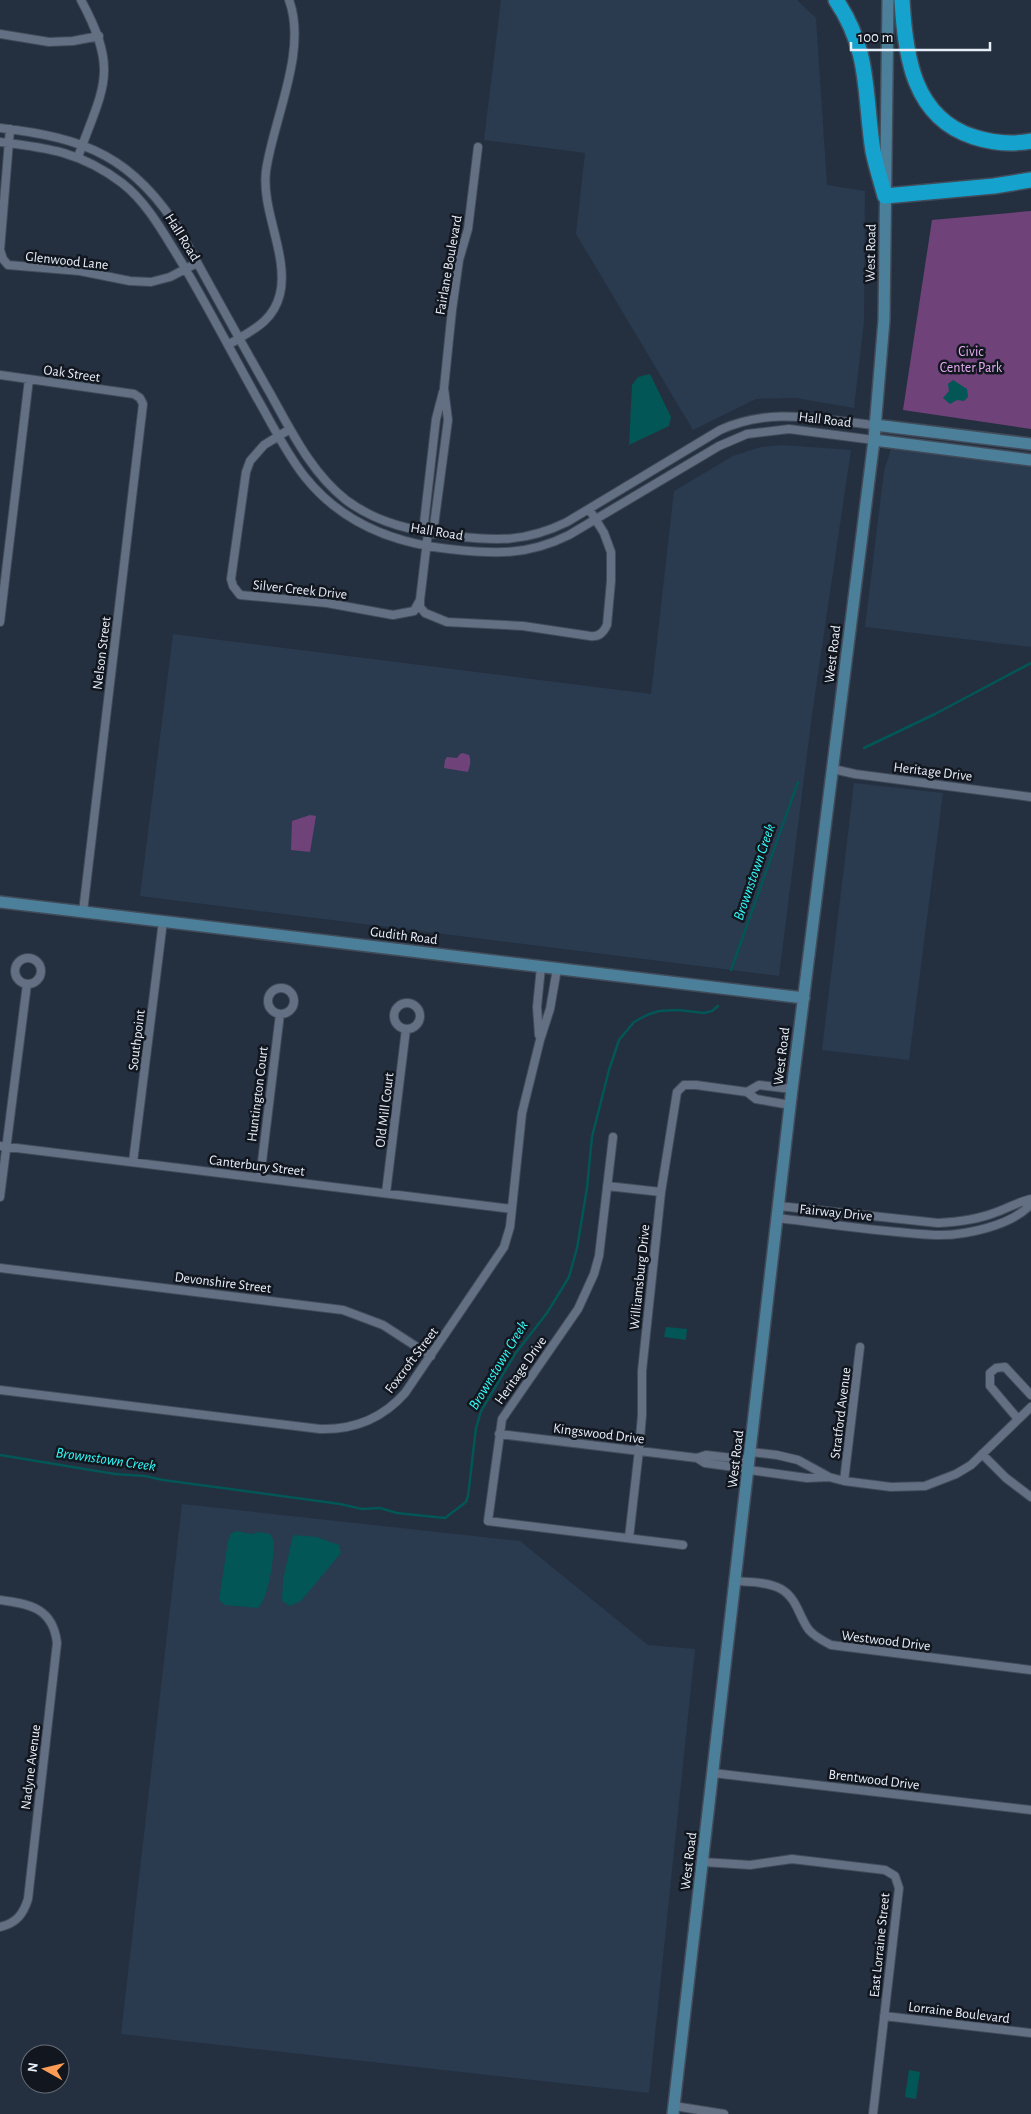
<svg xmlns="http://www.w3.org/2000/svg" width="1031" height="2114" font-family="'Alegreya Sans',sans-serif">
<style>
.built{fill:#2a3a4f}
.green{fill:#6f4379}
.water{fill:#025655}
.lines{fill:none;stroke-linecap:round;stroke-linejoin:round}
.stream{stroke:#025655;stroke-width:2.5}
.street-casing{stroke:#414b59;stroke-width:10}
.secondary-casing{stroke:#414b59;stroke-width:14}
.highway-casing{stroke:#414b59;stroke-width:18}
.street{stroke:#637083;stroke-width:8}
.secondary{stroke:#4c7f99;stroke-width:11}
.highway{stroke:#15a2cc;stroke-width:15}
.labels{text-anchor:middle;stroke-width:5;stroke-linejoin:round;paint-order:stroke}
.street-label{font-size:14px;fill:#e7eef9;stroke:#12171f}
.park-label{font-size:14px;fill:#e7acf4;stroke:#12171f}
.water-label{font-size:15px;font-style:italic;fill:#31faf8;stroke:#12171f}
</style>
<rect width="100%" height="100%" fill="#243040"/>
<path class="built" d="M501,0H797L816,18L827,185L865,191L864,322L854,408L796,398L756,399L693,430L576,234L585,153L484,140Z
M782,445L851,450L812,715L779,976L140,896L173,634L651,694L674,491L733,456L761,447Z
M891,449L1031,466V647L865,627L884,471Z
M854,783L943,793L909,1060L822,1050Z
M182,1504L520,1541L648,1645L695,1649L649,2093L121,2034Z"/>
<path class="green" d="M1031,211V429L903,410L932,220Z
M463,753L469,755C472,761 469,768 468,772L444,768L445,760L447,757L457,758L460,754Z
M310,815L316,816L310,852L291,850L292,821Z"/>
<path class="water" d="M650,374L671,417L669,426L629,445L632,385L638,377Z
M953,380L967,389L968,397L964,401L957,400L950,404L943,398L949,391L948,384Z
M666,1327L687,1329L686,1340L664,1337Z
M237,1531L251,1534L260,1532L270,1534L274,1541C274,1556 269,1598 258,1608L225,1605L219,1600L228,1541L231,1533Z
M293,1535L317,1537L339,1545L341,1553L301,1601L290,1606L282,1601L283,1580Z
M909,2070L920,2072L916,2099L905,2097Z"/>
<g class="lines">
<path class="stream" d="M864,748L935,714L1031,663
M731,970L798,782
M0,1455L115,1474L145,1476L163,1480L340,1504L362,1509L380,1508L397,1513L445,1518L466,1502L468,1496L476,1428L481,1411L515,1354L547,1313L569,1277L577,1248L587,1188L592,1137L609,1070L619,1040L634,1022L647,1015L659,1011L678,1010L704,1013L712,1011L718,1006"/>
<defs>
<path id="street" d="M0,34L49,42L73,41L99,36
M0,128C86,138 134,157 181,233C209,284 237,335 266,386C289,426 309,471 346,500C378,524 415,531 453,536C498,541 526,542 567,522L720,430C772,406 820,420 875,425
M10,129L0,250L3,259L8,265L80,271L130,281L151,282L170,277L197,263
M0,142C49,148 81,152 122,183C148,203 165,236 182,263C208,307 232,353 257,398C272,424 286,453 305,477C341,522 393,543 449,549C494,554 527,556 569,535L719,446L747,434L789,429L874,440
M78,157C103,87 120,72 81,0
M228,345C250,331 273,323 280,294C289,256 261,210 266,171C273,120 308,51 289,0
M0,375L134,394L140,398L143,404L83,912
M290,429L264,445L250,461L246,472L231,579L233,586L240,595L327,603L393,615L414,611L420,600L428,533
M423,532L436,419L443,392
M433,533L448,420L444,388L452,310L459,260L468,229L478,147
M420,600V607L425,613L447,622L523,626L590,636C599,637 603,633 607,625L611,581V552L604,533L589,509
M0,622L29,379
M833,769L855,774L1031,797
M15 971a13 13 0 1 1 26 0a13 13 0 1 1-26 0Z
M268 1001a13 13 0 1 1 26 0a13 13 0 1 1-26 0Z
M394 1016a13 13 0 1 1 26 0a13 13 0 1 1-26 0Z
M539,1035L537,1007L541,967
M747,1092L759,1085L792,1089
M613,1137L599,1256L594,1274L578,1309L502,1419L488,1521L683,1545
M0,1146L512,1209
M133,1162L163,921
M260,1178L280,1014
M607,1186L661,1192
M386,1193L406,1029
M0,1197L27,984
M779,1206L938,1223C957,1222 976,1220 994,1213C1006,1209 1018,1202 1031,1199
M777,1218C829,1224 882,1232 935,1235C963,1236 1012,1226 1031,1204
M0,1268L343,1310L383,1325L431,1356
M0,1390L320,1429C354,1430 382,1419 405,1393L504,1247L510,1227L522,1113L540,1040L550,1009L557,969
M1018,1419L990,1386V1373L996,1368L1005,1367L1031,1395
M499,1434L697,1458L706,1455L750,1460
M751,1452L777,1455L798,1460L829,1477L844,1481L891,1487L925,1486L956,1474L971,1465L1031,1407
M982,1454L1006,1478L1031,1497
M697,1458L705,1463L749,1469
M749,1470L807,1478L829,1477
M844,1481L860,1347
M629,1538L639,1450L642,1415V1371L661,1192L677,1092L684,1085H696L747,1092L756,1099L790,1105
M735,1581C750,1582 768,1582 781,1589C797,1598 799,1617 809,1630C815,1637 823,1641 831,1645L1031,1670
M0,1600C30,1604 53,1608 57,1643L28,1899C23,1915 16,1923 0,1927
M713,1773L1031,1810
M703,1862L750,1865L792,1859L885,1870L895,1876L899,1888L873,2114
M884,2016L1031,2033
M674,2106L724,2114"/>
<path id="secondary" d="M875,425L1031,444
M874,440L1031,460
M0,902L804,998
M673,2114L791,1097L874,440L884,320L888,0"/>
<path id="highway" d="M836,0C871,52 864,94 873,151C876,166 881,181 885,196L994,186L1031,180
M902,0C905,55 913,118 974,137C993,143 1011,145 1031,141"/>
</defs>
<use href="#street" class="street-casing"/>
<use href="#secondary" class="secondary-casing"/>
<use href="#highway" class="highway-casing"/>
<use href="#street" class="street"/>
<use href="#secondary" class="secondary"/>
<use href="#highway" class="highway"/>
</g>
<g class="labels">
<g class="street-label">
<text transform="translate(183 237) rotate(58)" y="5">Hall Road</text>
<text transform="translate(870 253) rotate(-89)" y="5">West Road</text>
<text transform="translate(67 260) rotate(6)" y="5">Glenwood Lane</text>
<text transform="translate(448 265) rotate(-80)" y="5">Fairlane Boulevard</text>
<text transform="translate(72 373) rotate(8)" y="5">Oak Street</text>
<text transform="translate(825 419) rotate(7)" y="5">Hall Road</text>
<text transform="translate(437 531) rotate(9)" y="5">Hall Road</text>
<text transform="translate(300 589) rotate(6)" y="5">Silver Creek Drive</text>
<text transform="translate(101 653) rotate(-83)" y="5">Nelson Street</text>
<text transform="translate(832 654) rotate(-83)" y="5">West Road</text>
<text transform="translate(933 771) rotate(7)" y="5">Heritage Drive</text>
<text transform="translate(404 935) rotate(7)" y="5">Gudith Road</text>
<text transform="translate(136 1040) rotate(-83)" y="5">Southpoint</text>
<text transform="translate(781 1056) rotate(-83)" y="5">West Road</text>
<text transform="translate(257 1094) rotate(-83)" y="5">Huntington Court</text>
<text transform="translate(384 1110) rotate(-83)" y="5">Old Mill Court</text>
<text transform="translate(257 1165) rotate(7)" y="5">Canterbury Street</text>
<text transform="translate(836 1212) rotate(6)" y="5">Fairway Drive</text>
<text transform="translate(639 1277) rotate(-84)" y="5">Williamsburg Drive</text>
<text transform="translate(223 1282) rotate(7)" y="5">Devonshire Street</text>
<text transform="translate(411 1360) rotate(-53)" y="5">Foxcroft Street</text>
<text transform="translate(520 1370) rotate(-55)" y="5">Heritage Drive</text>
<text transform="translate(840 1413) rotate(-83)" y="5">Stratford Avenue</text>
<text transform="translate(599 1433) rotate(7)" y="5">Kingswood Drive</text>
<text transform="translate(735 1459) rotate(-83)" y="5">West Road</text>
<text transform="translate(886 1640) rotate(7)" y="5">Westwood Drive</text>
<text transform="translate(30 1767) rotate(-83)" y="5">Nadyne Avenue</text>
<text transform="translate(874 1779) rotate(7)" y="5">Brentwood Drive</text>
<text transform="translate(688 1861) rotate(-83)" y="5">West Road</text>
<text transform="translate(879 1945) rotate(-84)" y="5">East Lorraine Street</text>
<text transform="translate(959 2012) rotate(7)" y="5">Lorraine Boulevard</text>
</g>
<g class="park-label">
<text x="971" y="356">Civic<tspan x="971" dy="16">Center Park</tspan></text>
</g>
<g class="water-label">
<text transform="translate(754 872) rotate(-71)" y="5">Brownstown Creek</text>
<text transform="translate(498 1365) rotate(-59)" y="5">Brownstown Creek</text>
<text transform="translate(106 1459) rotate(8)" y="5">Brownstown Creek</text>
</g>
</g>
<g transform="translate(45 2069) rotate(278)"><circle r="24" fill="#12171f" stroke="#676d76"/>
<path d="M0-4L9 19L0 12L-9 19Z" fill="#fd9c55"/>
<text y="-8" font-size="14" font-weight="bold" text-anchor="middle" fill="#e7eef9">N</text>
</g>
<path d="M851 42v8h139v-8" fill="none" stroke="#e7eef9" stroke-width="2.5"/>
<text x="858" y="42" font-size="15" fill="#e7eef9" stroke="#12171f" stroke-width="4" paint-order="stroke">100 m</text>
</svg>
